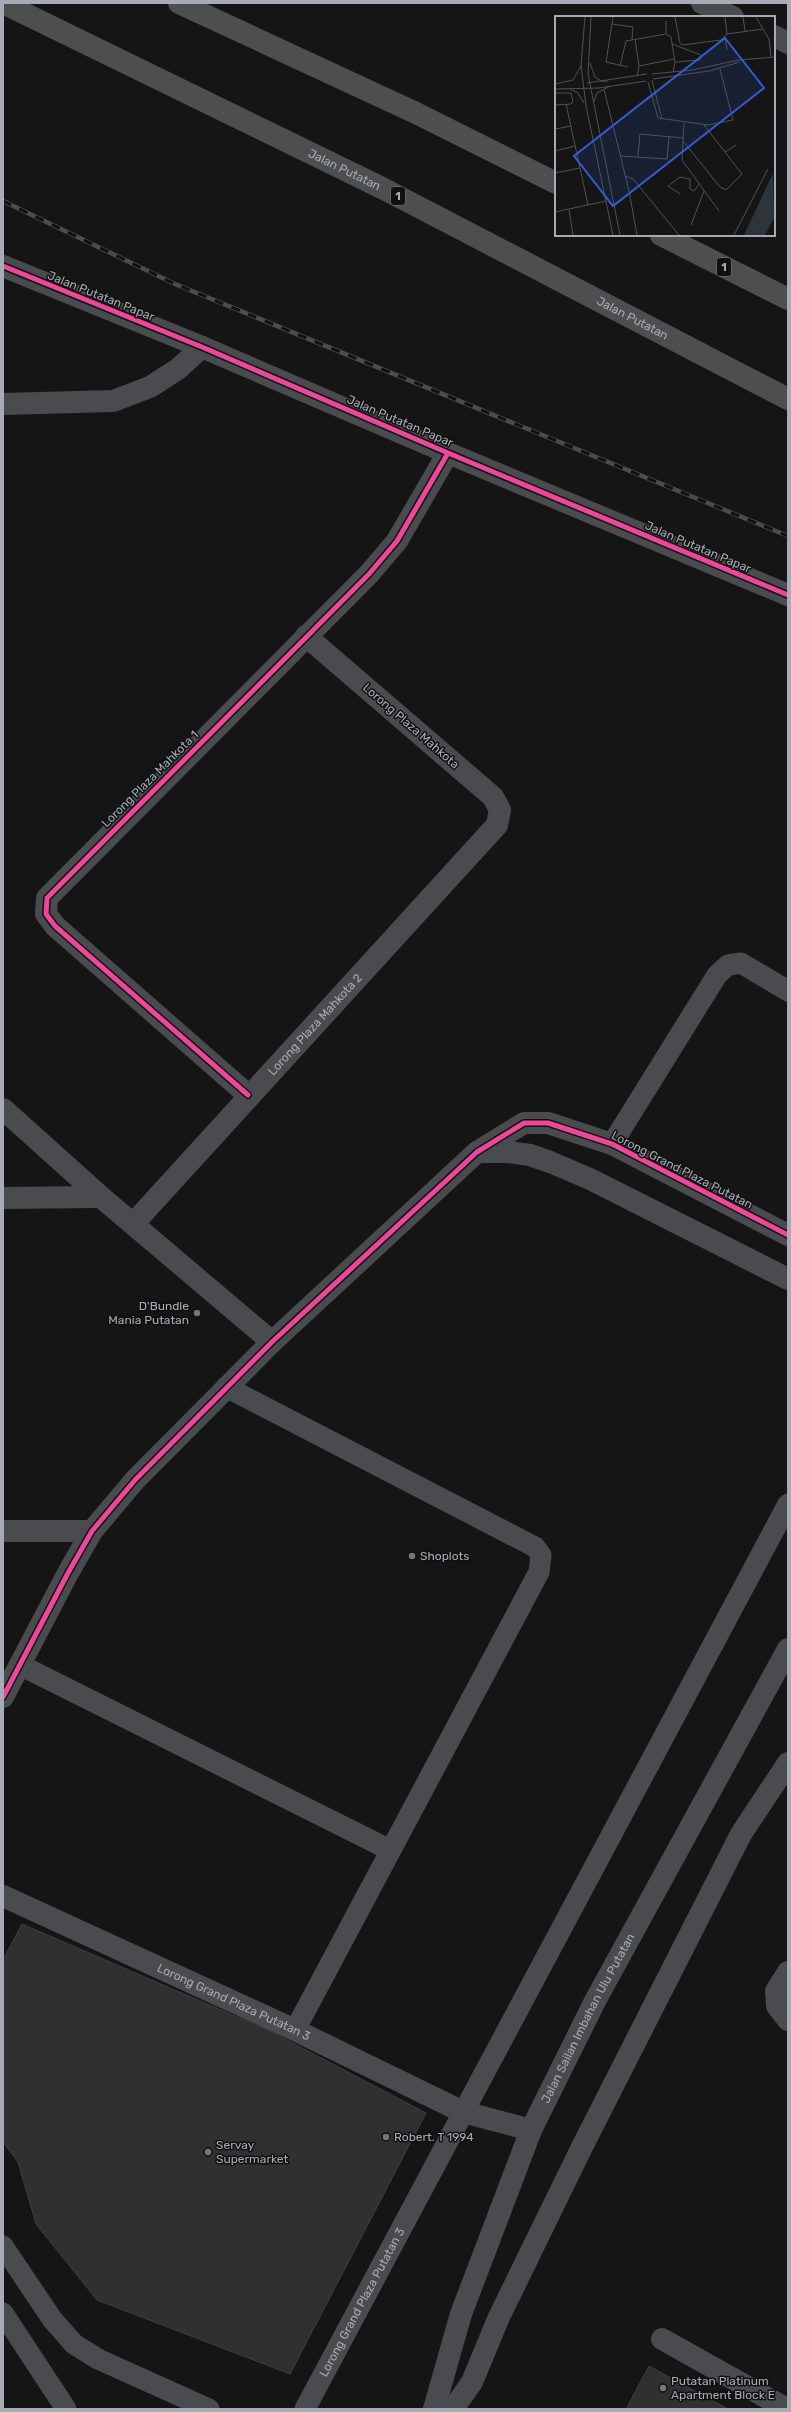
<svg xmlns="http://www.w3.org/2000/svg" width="791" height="2412" font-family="Rubik,sans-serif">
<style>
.building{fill:#303031;stroke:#3e3f42}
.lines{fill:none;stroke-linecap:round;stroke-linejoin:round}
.service{stroke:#4a4b4e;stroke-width:21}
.minor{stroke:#4a4b4e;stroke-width:22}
.tertiary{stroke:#4a4b4e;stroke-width:22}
.trunk{stroke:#4c4e50;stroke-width:22}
.rail-casing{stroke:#4b4c4f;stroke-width:4.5}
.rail{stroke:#101011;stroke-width:3;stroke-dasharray:9;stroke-linecap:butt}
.cycleway-casing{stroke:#101011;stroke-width:8}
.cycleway{stroke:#ed469a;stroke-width:5}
.poi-dot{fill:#74767d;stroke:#101011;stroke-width:1.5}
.labels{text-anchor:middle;stroke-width:3;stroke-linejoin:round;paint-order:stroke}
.shield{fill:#101011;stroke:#7a7c84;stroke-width:1}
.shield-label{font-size:11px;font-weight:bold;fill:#a7abb5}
.street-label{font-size:12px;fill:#a7abb5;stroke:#101011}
.poi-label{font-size:12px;fill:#a7abb5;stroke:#101011;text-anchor:start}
.inset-road{fill:none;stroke:#4f5156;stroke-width:1}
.view{fill:#325cd3;fill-opacity:0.15;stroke:#325cd3;stroke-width:2}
.inset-edge{fill:none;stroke:#a7abb5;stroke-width:2}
</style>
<rect width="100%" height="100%" fill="#151516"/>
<path class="building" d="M22,1924L270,2031L426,2113L290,2374L97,2300L36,2224L18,2162L3,2142V1960Z
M649,2366L728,2409H626Z"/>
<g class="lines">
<g class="service">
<path d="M612,1144L717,975L728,965L741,963L788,991"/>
<path d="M226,1387L535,1547L541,1555L539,1572L295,2030"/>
<path d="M20,1665L390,1850"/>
<path d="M3,2246L52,2319L74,2344L98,2359L209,2409"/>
<path d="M3,2313L66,2409"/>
<path id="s1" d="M305,2409L788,1504"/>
</g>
<g class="minor">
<path d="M702,3L733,17"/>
<path d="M774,36L788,43"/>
<path d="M3,266L202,347L448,453L788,595"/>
<path d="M3,404L113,401L150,387L178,369L202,347"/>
<path d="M248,1095L55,926L46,914L47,898L369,574L397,541L448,453"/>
<path d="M3,1109L101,1197L272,1342"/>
<path d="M478,1152H508L530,1155L550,1162L590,1179L788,1279"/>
<path d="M3,1198L101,1197"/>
<path id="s2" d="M133,1224L497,825L500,810L493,797L306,636"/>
<path d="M3,1531H92"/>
<path d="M3,1697L68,1573L92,1531L135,1480L272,1342L477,1152L524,1123H548L612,1144L788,1235"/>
<path id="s3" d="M3,1896L295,2030L463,2112L531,2130"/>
<path d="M788,1972L776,1991L777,2006L788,2020"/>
<path d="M662,2339L787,2409"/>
</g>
<g class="tertiary">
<path id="s4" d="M434,2409L461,2314L531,2130L595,2001L788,1649"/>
<path d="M453,2409L472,2382L499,2317L581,2149L741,1834L788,1763"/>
</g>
<g class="trunk">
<path id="s5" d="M3,3L382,188L788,399"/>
<path d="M179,3L416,113L556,183"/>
<path d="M661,235L788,299"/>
</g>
<defs>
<path id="rail" d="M3,201L175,284L788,536"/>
</defs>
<use href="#rail" class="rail-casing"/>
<use href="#rail" class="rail"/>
<defs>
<path id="cycleway" d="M3,266L202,347L448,453L788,595
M248,1095L55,926L46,914L47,898L369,574L397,541L448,453
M3,1697L68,1573L92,1531L135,1480L272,1342L477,1152L524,1123H548L612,1144L788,1235"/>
</defs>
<use href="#cycleway" class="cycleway-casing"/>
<use href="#cycleway" class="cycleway"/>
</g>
<g class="poi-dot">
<circle cx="197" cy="1313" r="4"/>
<circle cx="412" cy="1556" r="4"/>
<circle cx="386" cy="2137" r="4"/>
<circle cx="208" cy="2152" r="4"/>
<circle cx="663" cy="2388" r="4"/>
</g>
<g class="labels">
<g class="shield">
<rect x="391" y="187" width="14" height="18" rx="3"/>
<rect x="717" y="258" width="14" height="18" rx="3"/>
</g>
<g class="shield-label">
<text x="398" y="200">1</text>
<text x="724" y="271">1</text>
</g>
<g class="street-label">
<text dy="4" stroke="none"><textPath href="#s5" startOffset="380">Jalan Putatan</textPath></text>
<text transform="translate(101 296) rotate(22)" y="4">Jalan Putatan Papar</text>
<text dy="4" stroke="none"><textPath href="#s5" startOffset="704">Jalan Putatan</textPath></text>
<text transform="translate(400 421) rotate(23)" y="4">Jalan Putatan Papar</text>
<text transform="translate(698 547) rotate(23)" y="4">Jalan Putatan Papar</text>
<text transform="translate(411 726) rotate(41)" y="4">Lorong Plaza Mahkota</text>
<text transform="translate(150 779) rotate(-45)" y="4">Lorong Plaza Mahkota 1</text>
<text dy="4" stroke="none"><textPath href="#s2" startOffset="270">Lorong Plaza Mahkota 2</textPath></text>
<text transform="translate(682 1170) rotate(27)" y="4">Lorong Grand Plaza Putatan</text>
<text dy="4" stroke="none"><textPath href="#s3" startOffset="254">Lorong Grand Plaza Putatan 3</textPath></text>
<text dy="4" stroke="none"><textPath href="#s4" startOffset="421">Jalan Sailan Imbahan Ulu Putatan</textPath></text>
<text dy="4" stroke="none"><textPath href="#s1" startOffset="121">Lorong Grand Plaza Putatan 3</textPath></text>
</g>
<g class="poi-label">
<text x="189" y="1310" text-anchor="end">D'Bundle<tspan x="189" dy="14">Mania Putatan</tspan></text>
<text x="420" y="1560">Shoplots</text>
<text x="394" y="2141">Robert. T 1994</text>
<text x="216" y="2149">Servay<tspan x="216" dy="14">Supermarket</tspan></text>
<text x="671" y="2385">Putatan Platinum<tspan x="671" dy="14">Apartment Block E</tspan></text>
</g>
</g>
<g transform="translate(555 16)">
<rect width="220" height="220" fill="#151516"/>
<path d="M218,157L219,202L210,219H189Z" fill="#2d343a"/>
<path class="inset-road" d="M30,1L26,49L31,90L58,219M36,1L33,58L65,219M58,1L51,46L73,51M120,1L125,27L128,29L166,24L172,18L208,13M170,1L172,18M188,1L190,15M201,1L214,23L216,41M57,8L78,11L77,24M111,18V5M170,21L172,34M80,23L84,50L82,60M117,28L146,39L145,44L120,46M35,47L40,61L46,65H53M65,50L71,25L111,18L116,21L120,46L118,56M84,50L119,43M97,58L137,54L184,44L220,41M98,63L154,55L185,46M97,64L107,103M93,66L103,102L153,109L178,104L165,53M32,67L92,58M0,68L18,64L26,50M0,73L44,72L91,65M15,73L23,77L29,87M49,73L74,175L82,219M0,77H16L18,85L16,88L0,89M39,85L42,77L55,70M11,88L33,189M129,107L127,144L164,195M0,113L16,110M128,125L165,171L171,174L187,158L149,109M0,135L20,130M170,136L181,129M65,140L112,143L114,121M83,140L85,118L128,122M0,157L25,152M70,160L78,163L124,219M125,178L113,170L125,161L135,163V173L139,175L144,168M14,194L18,219M0,196L51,185M136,209L149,175M179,219L213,153"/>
<path class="view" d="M170,22L209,72L58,190L19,140Z"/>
<rect width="220" height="220" class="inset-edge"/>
</g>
<rect width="791" height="2412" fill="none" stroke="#a7abb5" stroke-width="8"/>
</svg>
